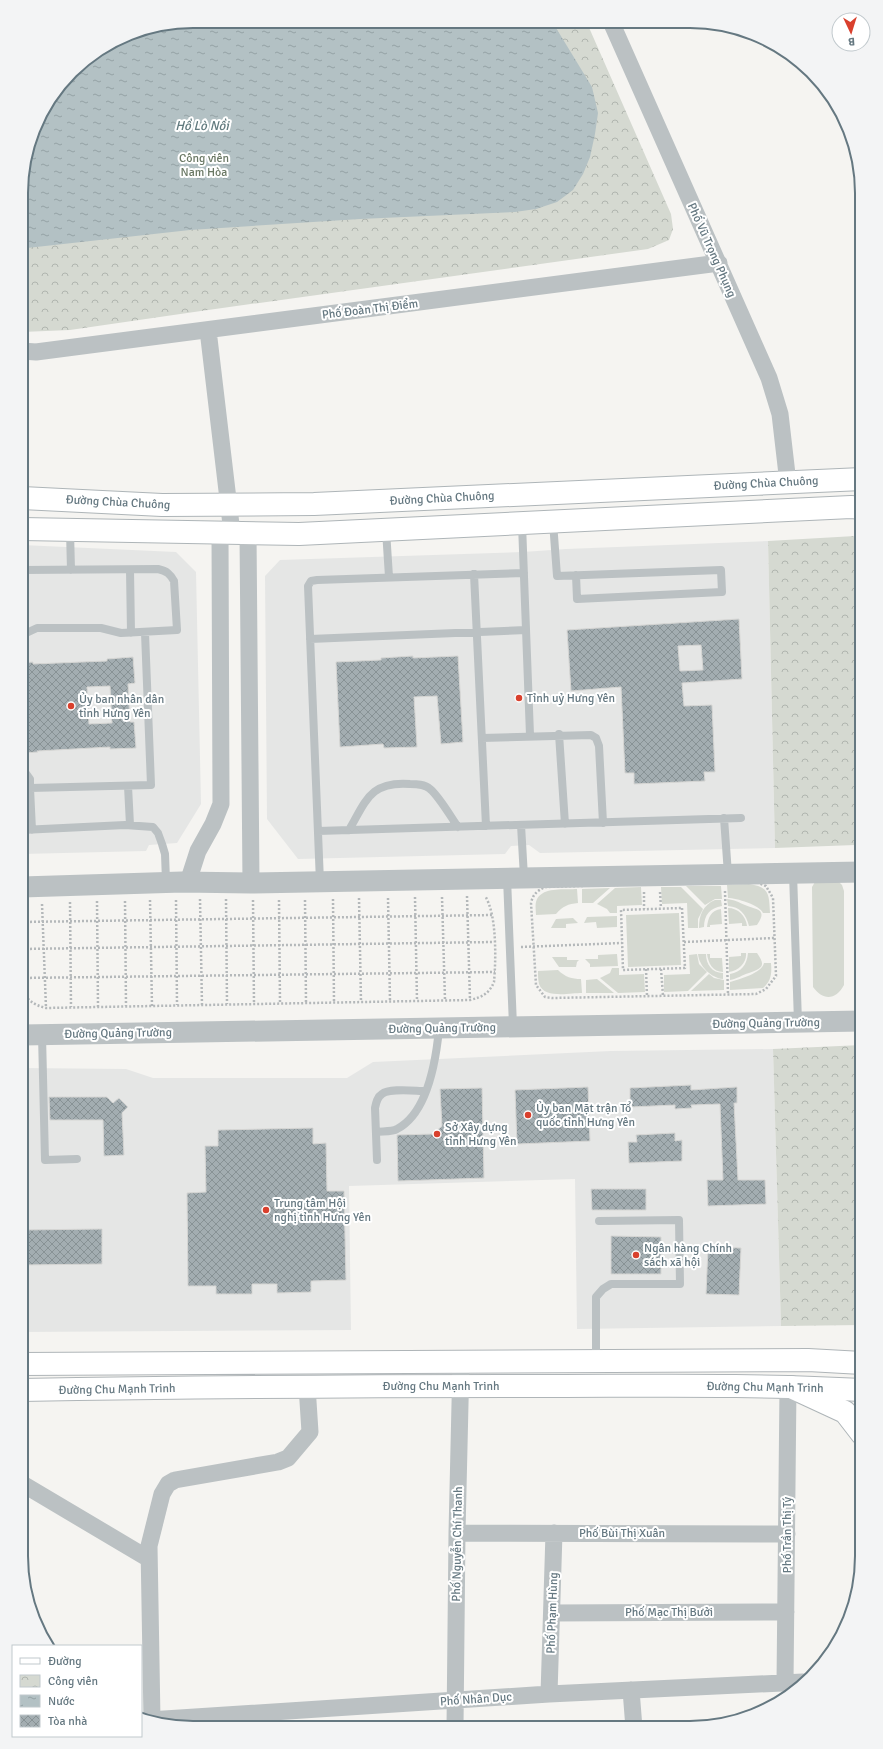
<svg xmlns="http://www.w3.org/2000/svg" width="883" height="1749" font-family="Signika,sans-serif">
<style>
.built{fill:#e5e6e5}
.grass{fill:#d5d9d1}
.park{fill:url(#park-crowns)}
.water{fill:url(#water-ripples)}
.building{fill:url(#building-cross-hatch);stroke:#d6d6d4;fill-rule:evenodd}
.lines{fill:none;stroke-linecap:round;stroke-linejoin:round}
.secondary-casing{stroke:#aeb5b8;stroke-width:24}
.primary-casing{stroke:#afb5b8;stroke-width:24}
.path{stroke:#b4b8ba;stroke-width:2.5;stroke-dasharray:2 2;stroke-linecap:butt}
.service{stroke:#bbc1c3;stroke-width:8}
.minor{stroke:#bbc1c3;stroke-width:17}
.tertiary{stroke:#bbc1c3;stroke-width:21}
.secondary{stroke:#fff;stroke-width:22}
.primary{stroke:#fff;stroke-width:22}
.poi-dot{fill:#d9402d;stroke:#fff;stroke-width:1.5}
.labels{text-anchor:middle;stroke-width:4;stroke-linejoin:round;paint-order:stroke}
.park-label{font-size:12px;fill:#6a7864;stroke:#fff}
.street-label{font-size:12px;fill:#657881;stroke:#fff}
.poi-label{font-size:12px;fill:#657881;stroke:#fff;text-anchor:start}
.water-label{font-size:13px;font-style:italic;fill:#617a7e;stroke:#fff}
.rim{fill:none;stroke:#657881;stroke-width:2}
</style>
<defs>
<pattern id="park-crowns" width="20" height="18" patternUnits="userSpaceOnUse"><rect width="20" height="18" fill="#d5d9d1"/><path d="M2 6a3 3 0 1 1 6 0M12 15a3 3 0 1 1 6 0" fill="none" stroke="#b0b5af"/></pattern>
<pattern id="water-ripples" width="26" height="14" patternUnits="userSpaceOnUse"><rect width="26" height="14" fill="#b3c1c4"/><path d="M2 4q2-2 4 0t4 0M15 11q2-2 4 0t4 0" fill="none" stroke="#95a2a5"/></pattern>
<pattern id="building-cross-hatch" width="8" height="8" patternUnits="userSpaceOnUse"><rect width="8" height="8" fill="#a3adb1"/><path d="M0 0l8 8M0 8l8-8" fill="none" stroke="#889295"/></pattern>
</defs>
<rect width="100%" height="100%" fill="#f5f4f1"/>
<path class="built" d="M768,541L775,848L540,853L529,845L511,846L505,854L298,859L267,819L265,576L280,560L523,552L566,549Z
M22,545L176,552L196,572L201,804L177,843L149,845L146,851L22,854Z
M773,1049L781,1326L577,1329L575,1179L349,1186L351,1330L21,1332L22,1068L126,1069L153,1078H347L373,1062L611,1051Z"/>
<path class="grass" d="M838,881L842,885L844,891V985C836,1000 823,1001 813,987L812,887L815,882Z
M749,884C770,887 769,895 770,913H763C760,905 736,898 728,898L727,885Z
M686,886H721L722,899H715L705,905Z
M641,887L642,905L617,906V913H610L607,909L597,904L615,888Z
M661,887H681L703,909L698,919V928H688L687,903L662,904Z
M610,888L593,903H582V889Z
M577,889L578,903C568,904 563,906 556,914L536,915C536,911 535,906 536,902C540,886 565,890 577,889Z
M727,899C735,900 738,902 745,905C757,910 768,909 757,925L749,926C746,914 740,907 728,906Z
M715,900H721L722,906C710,908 704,915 704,927L699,928C699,915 703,905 715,900Z
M728,908C738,908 746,916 747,926H742V923L729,924Z
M721,909L722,924L710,925V927H707C708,918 711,910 721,909Z
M679,913L681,965L628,967L626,915Z
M617,916V927L597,928L596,922L584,923L587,917Z
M573,918L578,923L566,924V928H551L556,919Z
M741,953H746C747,962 739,971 729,972V957L741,956Z
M748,953H757C767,967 761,968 749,973C742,975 737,979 730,980V974C741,972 747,965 748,953Z
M617,954L618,966L590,967V964L585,959H598V955Z
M697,954L699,964L707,972L688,991L664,992V975L690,974L689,955Z
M698,954H706C706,964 712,973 723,973V979C711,978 699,966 698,954Z
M707,954H710V958H722L723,972C713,972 708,963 707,954Z
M552,957H567V960H579L577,962L576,967H559Z
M764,963H771C772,974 771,981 763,988L730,990V982C740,979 762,973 764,963Z
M612,968H619V975L644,974L645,992L618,993L600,978L610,973Z
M558,970C565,977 572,979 581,979L582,993C570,993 544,999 539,984C538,980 538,975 538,971Z
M709,974L714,978L724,980V990L691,991Z
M597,979L614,993H586V980Z"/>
<path class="park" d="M193,21L587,23L671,214L673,229L669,240L648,249L201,311L70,330L22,332V171L39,117L80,64L128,34Z
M855,536L862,540V841L855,845L775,848L768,541Z
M862,1045V1325L781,1326L773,1049Z"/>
<path class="water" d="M193,21L553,23L592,87L598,113L595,134L590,157L583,174L573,190L557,202L536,209L515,212L360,219L190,230L27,248L22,247V171L39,117L80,64L128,34Z"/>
<path class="building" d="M739,619L742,679L682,683L684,706L712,705L715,772H704L705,781L634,784V773H625L621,687L571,691L567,630ZM701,645L703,670L680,671L678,646Z
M413,656V658L458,656L463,742L441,744L437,696L414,697L417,747L384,748L383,744L340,747L336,662L381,660V658Z
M133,657L135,683L128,684L130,722H134L136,748L110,749V747L37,751L38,752L22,753V663L33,662V664L107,661V659ZM110,686L112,723L89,724L87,687Z
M691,1085V1090L737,1087V1103H734L738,1180H765L766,1204L708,1206L707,1180H723L720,1104L691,1105L692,1108L675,1109V1105L630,1107V1088Z
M588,1087L590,1141L517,1144L515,1090Z
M482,1088L484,1178L398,1181L397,1135L433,1134L442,1126L440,1089Z
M49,1097H107L113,1103L119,1098L128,1107L122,1113L124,1155L104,1156L103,1120H50Z
M313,1128V1144L326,1143L327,1191H344L346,1280L311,1281V1292L277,1293V1284H252V1294H216V1286H188L187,1193L206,1192L205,1146H218V1130Z
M675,1133V1141L682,1140V1161L629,1163L628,1142H637L636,1135Z
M591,1189H646V1210H592Z
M102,1229V1264L22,1265V1230Z
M611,1236L661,1237V1274H611Z
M708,1247L741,1248L739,1295L706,1294Z"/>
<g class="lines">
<defs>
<path id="secondary" d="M22,498L162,505L314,504L862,479
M22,529L299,534L851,507L862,508
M791,1387L845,1412L862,1434"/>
<path id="primary" d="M21,1364L808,1360L862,1363
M21,1390C196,1387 370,1386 545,1386C651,1386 756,1384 862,1390"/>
</defs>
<use href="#secondary" class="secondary-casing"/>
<use href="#primary" class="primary-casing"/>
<path class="path" d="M753,881L766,886L773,898L776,976L766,989L756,994L552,998L545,997L536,985L531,903C533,894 537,891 545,887Z
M725,891L728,994
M644,892V909
M660,892L661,908
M467,896L470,1000
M415,897L417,1001
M442,897L445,1000
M359,898L361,1002
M388,898L390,1001
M200,899L202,1005
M226,899L227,1004
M333,899L334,1002
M150,900L152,1006
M176,900L177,1005
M253,900L254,1004
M279,900L280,1003
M305,900L306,1003
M97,901L98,1007
M125,901L126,1006
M70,902L71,1007
M42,904L46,1008
M682,908L685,968L623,970L621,910Z
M22,922L493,915
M684,942L774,938
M521,947L622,943
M22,949L494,942
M646,969L647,996
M661,969L663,996
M22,978L495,972
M22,988C26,1000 34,1005 46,1008L470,1000C482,997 489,994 494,982C496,960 497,914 485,896"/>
<path class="service" d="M553,522L557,576L721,570L722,592L577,599L576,575
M522,524L530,735
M386,530L389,577
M70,531L71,570
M130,570L131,633
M474,574L486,826
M22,635L37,628H101L121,633L177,630L174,581C170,574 167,571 158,569L22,570
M310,639L526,630
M559,734L565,824
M482,738L591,735L596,738L599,746L603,823
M22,768L30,779V788L151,785L145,633
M128,786L130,825
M30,788L32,830
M724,818L728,874
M521,825L524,877
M22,830L125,825L153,827L158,833L162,844L165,854L166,881
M349,830C366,801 370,781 410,784C416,784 425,784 430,789C438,795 451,817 458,827
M318,831L741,818
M793,873L798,1022
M507,878L513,1026
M320,882L308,586L311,581L317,580L524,573
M42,1035L45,1160L77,1159
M376,1132C382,1131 392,1132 397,1129C428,1113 436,1060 439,1029
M377,1160L375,1108C376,1103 377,1097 382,1094C389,1088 415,1091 425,1091
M596,1359V1297L603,1289L611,1284H680L679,1220L599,1221"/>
<path class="minor" d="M612,24L769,378L780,414L788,483
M208,330L232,533
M22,351L36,352L719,263
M248,533L251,883
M188,882L198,851L213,824L221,804L220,533
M21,1483L149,1559
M457,1533L787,1534
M552,1613L786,1612
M785,1683L788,1386
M631,1690L634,1728
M549,1694L554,1533
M149,1720L549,1694L803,1682
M152,1720L149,1546L162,1494L168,1484L175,1480L278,1462L288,1458L310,1432L307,1386
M455,1727L457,1533L461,1361"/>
<path class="tertiary" d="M22,887L182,882L251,883L862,872
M22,1035L862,1021"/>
<use href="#secondary" class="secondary"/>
<use href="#primary" class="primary"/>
</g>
<g class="poi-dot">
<circle cx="519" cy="698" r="4"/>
<circle cx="71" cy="706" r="4"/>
<circle cx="528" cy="1115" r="4"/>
<circle cx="437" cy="1134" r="4"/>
<circle cx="266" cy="1210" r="4"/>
<circle cx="636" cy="1255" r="4"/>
</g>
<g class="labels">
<g class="park-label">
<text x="204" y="162">Công viên<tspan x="204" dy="14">Nam Hòa</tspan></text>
</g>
<g class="street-label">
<text transform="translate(712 250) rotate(66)" y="4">Phố Vũ Trọng Phụng</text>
<text transform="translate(370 309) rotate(-7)" y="4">Phố Đoàn Thị Điểm</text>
<text transform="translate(766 483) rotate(-3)" y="4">Đường Chùa Chuông</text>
<text transform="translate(442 498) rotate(-3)" y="4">Đường Chùa Chuông</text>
<text transform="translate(118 502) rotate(3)" y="4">Đường Chùa Chuông</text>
<text transform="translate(766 1023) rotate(-1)" y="4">Đường Quảng Trường</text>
<text transform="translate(442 1028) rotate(-1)" y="4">Đường Quảng Trường</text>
<text transform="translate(118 1033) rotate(-1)" y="4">Đường Quảng Trường</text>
<text x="441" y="1390">Đường Chu Mạnh Trinh</text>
<text transform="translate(765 1387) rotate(1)" y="4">Đường Chu Mạnh Trinh</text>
<text transform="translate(117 1389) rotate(-1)" y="4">Đường Chu Mạnh Trinh</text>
<text x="622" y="1537">Phố Bùi Thị Xuân</text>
<text transform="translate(787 1535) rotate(-90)" y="4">Phố Trần Thị Tý</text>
<text transform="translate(457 1544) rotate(-89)" y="4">Phố Nguyễn Chí Thanh</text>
<text x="669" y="1616">Phố Mạc Thị Bưởi</text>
<text transform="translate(552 1613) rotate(-88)" y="4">Phố Phạm Hùng</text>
<text transform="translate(476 1699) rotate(-4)" y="4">Phố Nhân Dục</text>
</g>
<g class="poi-label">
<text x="527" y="702">Tỉnh uỷ Hưng Yên</text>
<text x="79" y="703">Ủy ban nhân dân<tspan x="79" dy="14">tỉnh Hưng Yên</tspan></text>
<text x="536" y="1112">Ủy ban Mặt trận Tổ<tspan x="536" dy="14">quốc tỉnh Hưng Yên</tspan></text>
<text x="445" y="1131">Sở Xây dựng<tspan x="445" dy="14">tỉnh Hưng Yên</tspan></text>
<text x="274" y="1207">Trung tâm Hội<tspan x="274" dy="14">nghị tỉnh Hưng Yên</tspan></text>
<text x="644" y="1252">Ngân hàng Chính<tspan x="644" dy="14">sách xã hội</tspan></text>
</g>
<g class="water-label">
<text x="202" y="130">Hồ Lò Nồi</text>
</g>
</g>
<path d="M0 0H883V1749H0ZM193 28H690A165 165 0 0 1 855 193V1556A165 165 0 0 1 690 1721H193A165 165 0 0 1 28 1556V193A165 165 0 0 1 193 28Z" fill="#f3f4f5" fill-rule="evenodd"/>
<path class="rim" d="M193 28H690A165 165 0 0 1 855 193V1556A165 165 0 0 1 690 1721H193A165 165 0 0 1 28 1556V193A165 165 0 0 1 193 28Z"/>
<rect x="12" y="1645" width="130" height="92" fill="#ffffff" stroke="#c1c9cd"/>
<rect x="20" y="1658" width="20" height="6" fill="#ffffff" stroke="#c1c9cd"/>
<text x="48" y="1665" font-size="12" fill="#657881">Đường</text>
<rect x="20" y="1675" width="20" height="12" fill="url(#park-crowns)" stroke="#c1c9cd"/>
<text x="48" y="1685" font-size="12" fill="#657881">Công viên</text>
<rect x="20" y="1695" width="20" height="12" fill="url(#water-ripples)" stroke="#c1c9cd"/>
<text x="48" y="1705" font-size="12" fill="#657881">Nước</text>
<rect x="20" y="1715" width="20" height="12" fill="url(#building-cross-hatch)" stroke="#c1c9cd"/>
<text x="48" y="1725" font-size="12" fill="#657881">Tòa nhà</text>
<g transform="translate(851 32) rotate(176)"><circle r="19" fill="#ffffff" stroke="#c1c9cd"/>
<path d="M0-3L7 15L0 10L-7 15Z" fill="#d9402d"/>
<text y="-6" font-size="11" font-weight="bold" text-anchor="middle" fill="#657881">B</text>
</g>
</svg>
